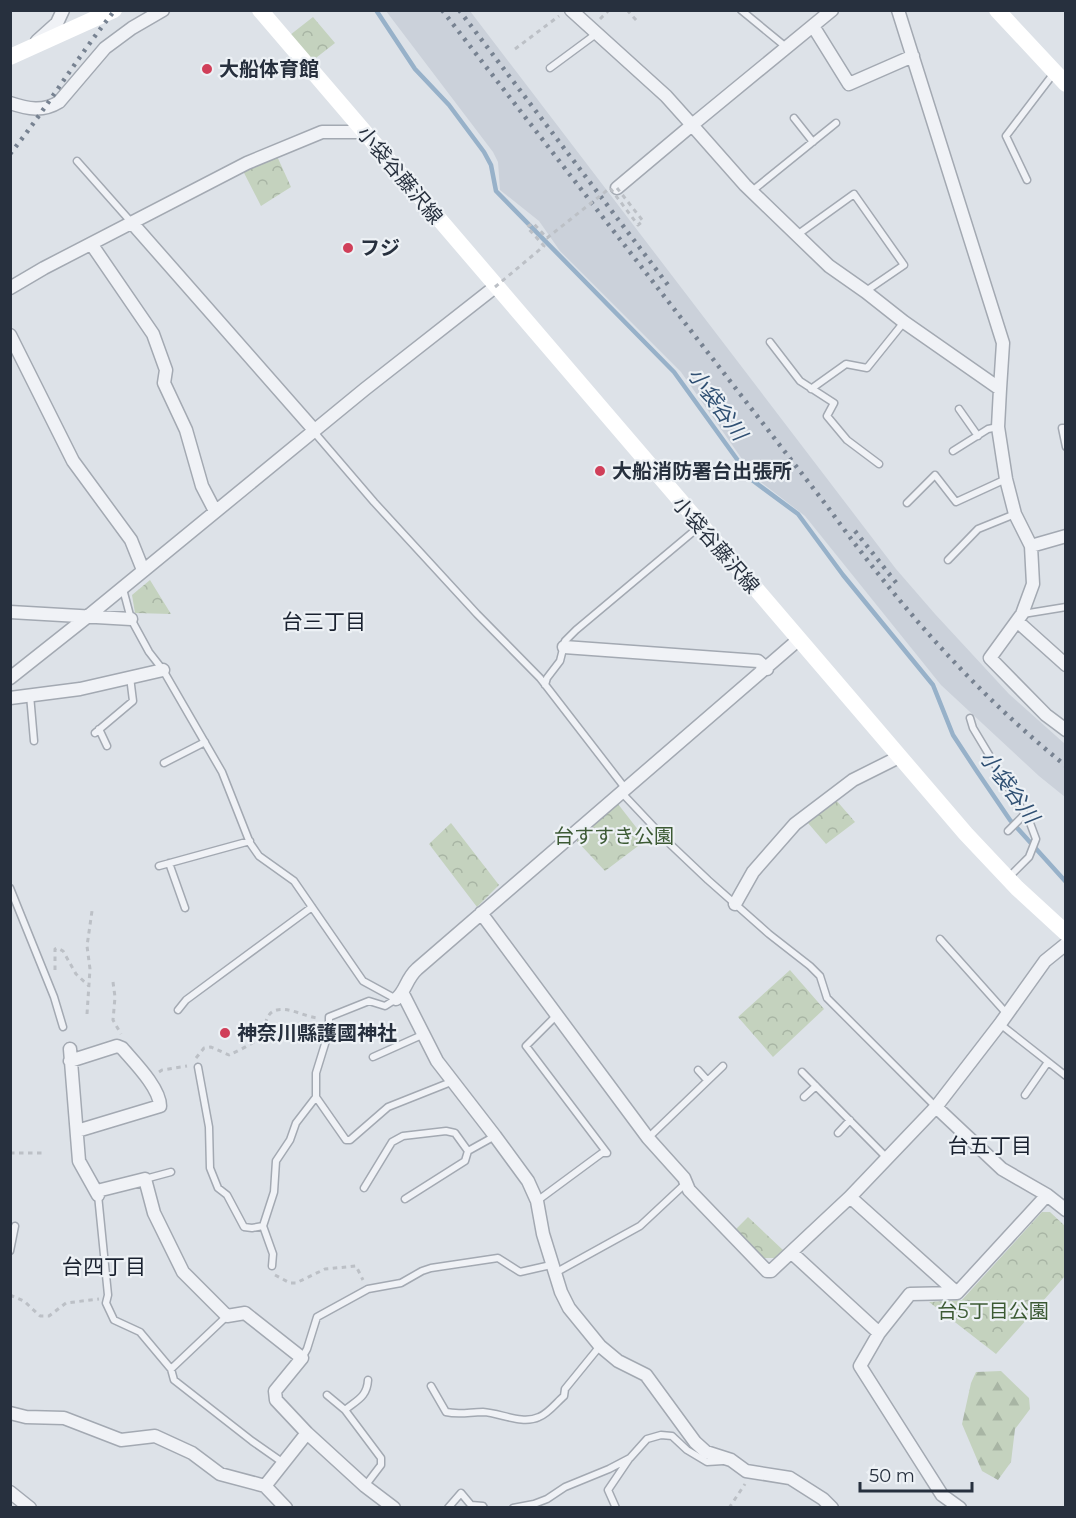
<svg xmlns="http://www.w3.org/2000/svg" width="1076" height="1518" font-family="Montserrat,'Noto Sans JP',sans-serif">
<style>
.built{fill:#cbd1da}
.forest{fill:url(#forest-firs)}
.park{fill:url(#park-crowns)}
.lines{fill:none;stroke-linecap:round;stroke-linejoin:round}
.stream{stroke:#97b1c9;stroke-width:4.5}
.service-casing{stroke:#a3a9b2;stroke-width:9}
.minor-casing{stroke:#a3a9b2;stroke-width:15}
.path{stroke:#bcc0c6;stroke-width:3;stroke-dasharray:4.5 4.5;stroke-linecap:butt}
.service{stroke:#f0f2f6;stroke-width:6}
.minor{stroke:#f0f2f6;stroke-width:12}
.secondary{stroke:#fff;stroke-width:16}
.rail{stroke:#778291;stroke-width:4.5;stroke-dasharray:3 6;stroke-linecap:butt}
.path-bridge{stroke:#bcc0c6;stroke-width:3;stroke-dasharray:4.5 4.5;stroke-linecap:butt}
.poi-dot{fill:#d03f59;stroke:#edf1f5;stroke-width:2}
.labels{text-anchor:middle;stroke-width:4.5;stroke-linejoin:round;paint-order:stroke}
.poi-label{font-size:20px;font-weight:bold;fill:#27303e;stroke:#edf1f5;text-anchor:start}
.street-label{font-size:20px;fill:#27303e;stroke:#edf1f5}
.park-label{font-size:20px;fill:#3c5a34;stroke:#edf1f5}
.water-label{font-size:21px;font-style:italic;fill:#305073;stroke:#edf1f5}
.neighbourhood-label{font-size:21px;fill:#19212f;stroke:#edf1f5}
</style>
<defs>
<pattern id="forest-firs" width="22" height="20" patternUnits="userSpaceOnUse" patternTransform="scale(1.5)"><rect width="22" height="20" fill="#c4d2be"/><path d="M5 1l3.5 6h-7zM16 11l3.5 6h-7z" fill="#a8b5a4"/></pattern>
<pattern id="park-crowns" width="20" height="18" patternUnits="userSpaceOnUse" patternTransform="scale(1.5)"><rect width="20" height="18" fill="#c4d2be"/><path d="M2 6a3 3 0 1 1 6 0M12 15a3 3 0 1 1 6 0" fill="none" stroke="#a8b5a4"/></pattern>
</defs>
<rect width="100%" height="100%" fill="#dde2e8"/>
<path class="built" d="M386,11H470L896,569L935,614L1009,694L1065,744V797L1039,776L941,685L805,516L762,483L742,459L681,372L560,251L539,221L500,190L498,162L493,152Z"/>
<path class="forest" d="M1001,1371L1029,1398L1030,1409L1015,1429L1011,1462L998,1480L982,1471L962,1424L971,1383L976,1372Z"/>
<path class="park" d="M313,17L335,43L312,61L290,35Z
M276,154L291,187L261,206L242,169Z
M150,580L171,614L135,613L132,595Z
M836,800L855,822L826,844L808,823Z
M618,804L646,840L605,871L575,839Z
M451,823L499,885L477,907L429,844Z
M790,970L824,1009L773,1057L738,1017Z
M1042,1212H1050L1065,1226V1276L996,1354L929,1302L962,1300Z
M748,1217L784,1251L777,1258H763L736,1229Z"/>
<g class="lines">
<path class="stream" d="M376,10L415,69L449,105L484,152L491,165L496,191L674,372L752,480L798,514L843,575L933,685L953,735L976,770L1010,820L1066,882"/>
<defs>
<path id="service" d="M741,10L786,47
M550,68L596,34
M794,118L813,142
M77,161L132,223
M1027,180L1006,136L1054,73
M752,191L836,123
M797,235L854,194L904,265L866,291
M770,342L800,381L834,403L827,416L847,440L879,464
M811,389L846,364L867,368L904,322
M959,409L978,436
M1066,428H1062L1066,447
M314,432L374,502L477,614L540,678L625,788
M953,451L988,429L998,427
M907,503L935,475L956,502L1006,479
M948,560L978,529L1015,514
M123,589L131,619L149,652L163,670L222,772L250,843L259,856L294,881L363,981L396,999L385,1006L369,1001L329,1017V1031L316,1073V1097L296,1123L290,1140L276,1161L274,1192L263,1226L252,1228L244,1227L227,1195L218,1188L210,1168L209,1127L198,1067
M1023,614L1066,607
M545,685L547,678L560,661L565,641L576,630L700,526
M30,695L34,741
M970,718L973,728L1030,823L1036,839L1029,857L1008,878
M99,729L107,746
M95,733L133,701L130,677
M164,763L205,742
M621,792L670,844L708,880L769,934L810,966L820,976L827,998L936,1107
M1008,831L1025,814
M169,863L185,908
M159,866L250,841
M10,888L54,997L63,1027
M940,939L1007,1014
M178,1010L186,1000L312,907
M1000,1024L1066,1076
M373,1057L422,1035
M698,1070L707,1080
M802,1072L887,1158
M1025,1095L1048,1062
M316,1097L346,1140H350L388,1107L451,1082
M804,1097L816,1086
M838,1133L850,1120
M648,1138L723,1066
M145,1179L171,1172
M364,1188L392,1142L403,1136L446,1131L455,1133L468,1151
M98,1195L108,1295L106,1303L114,1320L140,1332L171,1369L174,1380L252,1441L282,1462
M405,1199L465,1161L468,1151L495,1136
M537,1201L602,1153H607L526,1046L557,1015
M263,1226L273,1254L272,1266
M10,1251L15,1226
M555,1273L640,1226L685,1184
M302,1358L307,1349L317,1317L368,1289L401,1283L422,1271L431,1268L498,1258L520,1272L551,1265
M171,1369L227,1316
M431,1386L446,1412C459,1415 470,1412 483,1412C501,1413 522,1425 539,1417C548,1414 557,1402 564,1396L565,1389L600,1346
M327,1395L345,1410L381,1458V1465L365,1486
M345,1410C357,1400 367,1397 368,1380
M448,1508L461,1493L471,1505L483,1506L484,1508
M513,1508L534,1504L547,1499L565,1487L609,1469L630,1458L647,1439L661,1435L672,1436L687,1450L707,1462L723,1461
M616,1508L608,1490L629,1459"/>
<path id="minor" d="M571,10L666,96L692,125L617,188
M832,10L692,125L745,185L829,266L866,292L904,322L1000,389L998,427L1006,479L1015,514L1031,546L1033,584L1022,614L990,658L1046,715L1066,730
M898,10L1003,343L1000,389
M813,26L849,84L913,56
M37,41L57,23L63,10
M10,103C28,109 43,112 59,102L105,48L132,28L163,10
M133,224L315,431
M92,245L153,334L166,370L164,383L186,430L202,486L215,511
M10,288L44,268L247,163L322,132H364
M10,335L73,461L131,540L143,570
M1031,546L1066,536
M10,612L131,619
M1017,621L1066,665
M564,647L758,661L767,669
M10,678L87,617L365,389L495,287
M10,698L80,689L163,670
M735,904L753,872L795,824L853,780L899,757
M481,913L648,1138L684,1178L689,1190L767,1271H771L850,1197L957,1293L910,1294L879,1333L860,1366L942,1495L960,1508
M403,994L437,1061L495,1136L528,1181L537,1201L543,1234L561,1292L569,1308L600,1346L618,1361L646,1375L695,1442L706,1452L731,1460L746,1471L790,1478L823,1499L832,1508
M396,999C406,991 406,979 417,969L798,640
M70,1049L79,1161L98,1195
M70,1061L117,1046L122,1048C134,1062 160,1088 160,1106L77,1131
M936,1107L1002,1169L1047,1195L1066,1210
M97,1191L145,1179L154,1213L183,1272L227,1316L245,1313L302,1358L275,1391L276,1400L307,1433
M850,1197L936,1107L1000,1024L1045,961L1066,944
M792,1253L879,1333
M957,1293L1047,1195
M10,1413L26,1417L64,1418L121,1440L155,1436L192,1453L220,1474L265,1486L307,1433L365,1486L394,1508
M265,1486L286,1508
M10,1492L30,1508"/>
</defs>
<use href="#service" class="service-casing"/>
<use href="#minor" class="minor-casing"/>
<path class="path" d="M627,10L637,21
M600,19L609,10
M515,49L559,16
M55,970V949L57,948L63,951L76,974L89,986
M113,982L115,997L113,1020L121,1034
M87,1014L90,969L87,946L92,911
M196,1058L204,1048L211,1047L229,1055C238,1051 250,1045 258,1039C267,1030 263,1013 277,1010C290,1007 305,1017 318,1018
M159,1072L162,1070L187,1066
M10,1153H44
M275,1275L290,1283H296L325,1269L356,1266L363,1280
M10,1295L24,1301L40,1316H49L66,1303L99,1299
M729,1508L745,1484"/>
<use href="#service" class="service"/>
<use href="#minor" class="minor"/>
<path class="secondary" d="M260,10L966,834L1017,888L1066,933
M997,10L1066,84
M10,57L114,10"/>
<path class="rail" d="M442,10L827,506C896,602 973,691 1066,766
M459,10L668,285
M10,154C47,108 78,56 115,10
M855,531L898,585"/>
<path class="path-bridge" d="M495,287L544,246L527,227L533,223L547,238L610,188L638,225L643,221L617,188"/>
</g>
<g class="poi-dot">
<circle cx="207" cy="69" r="6"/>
<circle cx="348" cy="248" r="6"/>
<circle cx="600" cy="471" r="6"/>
<circle cx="225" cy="1033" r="6"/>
</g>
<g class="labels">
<g class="poi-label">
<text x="219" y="76">大船体育館</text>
<text x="360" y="255">フジ</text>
<text x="612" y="478">大船消防署台出張所</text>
<text x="237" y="1040">神奈川縣護國神社</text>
</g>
<g class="street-label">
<text transform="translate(400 175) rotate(50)" y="7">小袋谷藤沢線</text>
<text transform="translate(716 545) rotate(49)" y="7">小袋谷藤沢線</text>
</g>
<g class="park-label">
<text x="614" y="843">台すすき公園</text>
<text x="993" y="1318">台5丁目公園</text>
</g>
<g class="water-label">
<text transform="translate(717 404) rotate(54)" y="7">小袋谷川</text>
<text transform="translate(1009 787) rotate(54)" y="7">小袋谷川</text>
</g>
<g class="neighbourhood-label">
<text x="324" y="629">台三丁目</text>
<text x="990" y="1153">台五丁目</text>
<text x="104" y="1274">台四丁目</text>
</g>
</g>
<rect width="1076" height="1518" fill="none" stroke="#27303e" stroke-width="24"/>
<path d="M860 1482v9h112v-9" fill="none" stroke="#27303e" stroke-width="3"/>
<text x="869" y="1482" font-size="18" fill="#27303e" stroke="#edf1f5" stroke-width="4.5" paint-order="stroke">50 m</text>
</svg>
